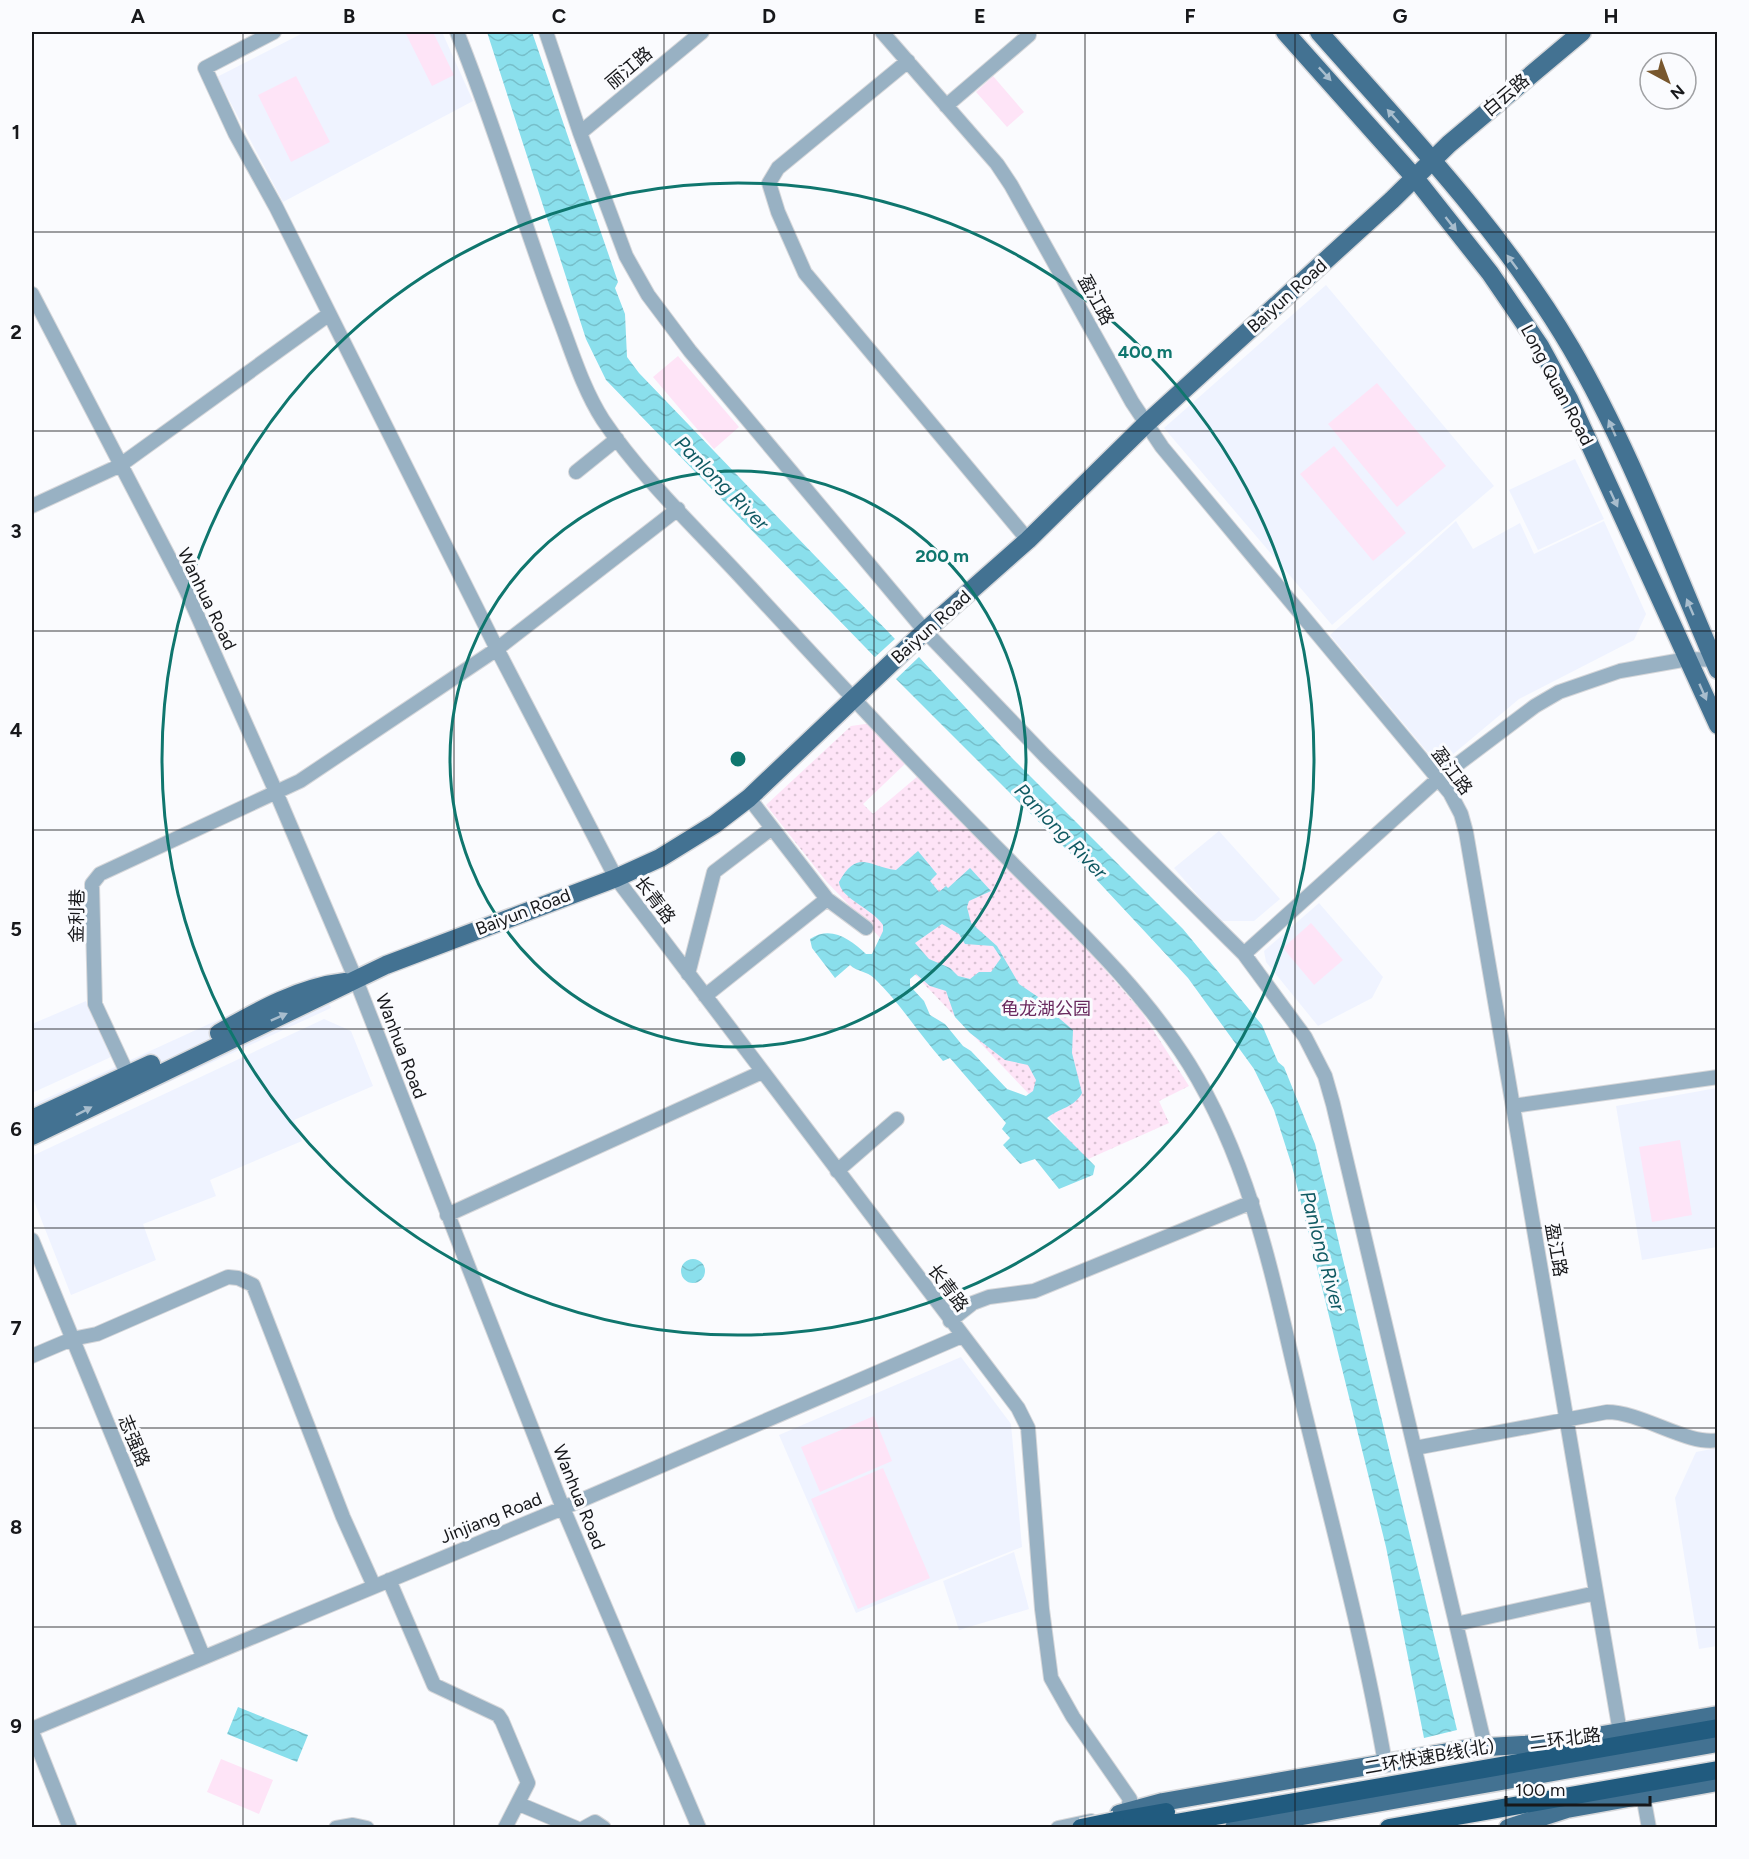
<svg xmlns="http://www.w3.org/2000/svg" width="1749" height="1859" font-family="Figtree,'Noto Sans SC',sans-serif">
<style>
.built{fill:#eff3ff}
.green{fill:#fee4f7}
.park{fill:url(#park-dots)}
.water{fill:url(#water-waves);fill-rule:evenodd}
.pier{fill:#fafbfe}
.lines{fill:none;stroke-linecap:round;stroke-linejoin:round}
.minor-casing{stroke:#d6d7da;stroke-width:16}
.major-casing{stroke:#d6d7da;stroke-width:21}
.highway-casing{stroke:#d6d7da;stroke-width:21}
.minor{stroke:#98b1c3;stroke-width:14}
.major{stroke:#437292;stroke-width:18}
.highway{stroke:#215b7f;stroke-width:18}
.highway-bridge-casing{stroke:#d6d7da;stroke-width:21;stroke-linecap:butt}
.highway-bridge{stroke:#215b7f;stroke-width:18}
.oneway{fill:#a8bdcd}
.grid{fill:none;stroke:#17181b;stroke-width:1.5;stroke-opacity:0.55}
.ring{fill:none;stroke:#0f766e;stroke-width:3}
.labels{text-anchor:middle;stroke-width:6;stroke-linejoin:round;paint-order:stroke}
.street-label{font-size:18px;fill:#17181b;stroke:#fafbfe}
.park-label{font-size:18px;fill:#6a2a5f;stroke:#fafbfe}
.water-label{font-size:20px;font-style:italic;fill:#0f5962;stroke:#fafbfe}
.centre{fill:#0f766e;stroke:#fafbfe;stroke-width:3}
.ring-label{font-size:18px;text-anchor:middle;font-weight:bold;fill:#0f766e;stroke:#fafbfe;stroke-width:6;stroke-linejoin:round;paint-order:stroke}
.neatline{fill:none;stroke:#17181b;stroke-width:2}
.grid-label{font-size:20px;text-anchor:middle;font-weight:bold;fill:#17181b}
</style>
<defs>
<pattern id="park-dots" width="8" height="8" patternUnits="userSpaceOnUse" patternTransform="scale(1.5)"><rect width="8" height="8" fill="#fee4f7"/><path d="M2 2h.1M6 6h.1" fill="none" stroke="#d9c3d3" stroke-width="1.8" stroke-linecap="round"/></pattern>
<pattern id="water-waves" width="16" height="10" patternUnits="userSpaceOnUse" patternTransform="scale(1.5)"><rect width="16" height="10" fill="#8adfec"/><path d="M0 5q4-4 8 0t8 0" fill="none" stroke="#76bfca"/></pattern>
</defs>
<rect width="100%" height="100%" fill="#fafbfe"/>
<path class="built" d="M305,32H442L473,101L283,202L217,77Z
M1326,285L1494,486L1332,625L1164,428Z
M1575,459L1604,519L1538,550L1509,490Z
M1456,521L1473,549L1520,523L1534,554L1604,521L1646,614L1634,640L1519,699L1439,766L1330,635Z
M1219,831L1280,899L1254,921H1220L1174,868Z
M1319,903L1383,977L1372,998L1318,1026L1266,962L1264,951Z
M316,975L331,1008L32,1145V1105Z
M86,1001L111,1057L32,1093V1024Z
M324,1019L351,1031L373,1086L294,1120L302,1141L210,1180L216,1196L143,1224L156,1260L71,1295L32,1196V1156Z
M1717,1088V1247L1642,1260L1616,1106Z
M961,1357L1011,1424L1022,1547L856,1613L779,1435Z
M1717,1448V1646L1699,1649L1675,1498L1696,1452Z
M1014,1552L1029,1609L959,1630L943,1581Z"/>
<path class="green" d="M405,32H433L454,75L432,86Z
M296,76L330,142L291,162L258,95Z
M993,76L1024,112L1007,127L976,92Z
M678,356L739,427L714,449L653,377Z
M1377,383L1446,466L1397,507L1328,424Z
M1334,446L1406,533L1373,561L1300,474Z
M1311,923L1343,960L1314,985L1283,948Z
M1680,1140L1692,1215L1652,1222L1639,1147Z
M874,1416L892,1461L820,1492L801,1447Z
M883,1468L930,1578L858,1609L811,1499Z
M221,1759L273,1780L259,1814L207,1792Z"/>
<path class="park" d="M872,723L907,762L863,804L873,814L918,776L1094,957L1141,1011L1189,1086L1159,1101L1169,1123L1086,1160L1028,1093L826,881L766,805L851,726Z"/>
<path class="water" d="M487,32H532L618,282L615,288L625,314L627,357L639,373L895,639L919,657L1012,758L1183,929L1262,1025L1278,1062L1284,1067L1315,1144L1457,1730L1424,1738L1386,1547L1292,1166L1274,1110L1254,1069L1188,978L1093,876L896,679L606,380L586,339Z
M918,851L937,874L930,881L939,892L946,886L948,888L970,868L991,891L969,901L967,907L971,923L997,946L1019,984L1044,1001L1047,1008L1073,1030L1072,1053L1082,1093C1074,1108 1059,1108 1047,1118L1095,1166L1093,1175L1059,1189L1035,1159L1020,1164L1003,1145L1010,1138L1002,1129L1006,1123L950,1058L943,1061C919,1034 900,1003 874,978C867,971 857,972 850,965L835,978L812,948L810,939C831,925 850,939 866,954H872L883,931V925C873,909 840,898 839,882C858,848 869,867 896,870ZM942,924L959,934L965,944L993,946L1001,958L991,972H979L970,979L958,976L950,968L929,959L915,943ZM916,974L930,986L946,991L955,1017L970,1033L1005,1060L1028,1065L1036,1080L1033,1091L1026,1096L1007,1089L971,1051L963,1046L945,1024L930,1015L924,1001L910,986V979Z
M681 1271a12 12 0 1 1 24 0a12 12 0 1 1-24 0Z
M238,1707L308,1735L297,1762L227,1734Z"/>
<path class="pier" d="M897,637L921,655L894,681L874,658Z"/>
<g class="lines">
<defs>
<path id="minor" d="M274,32L205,68L235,133L276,207L497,649L616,878L1018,1408L1028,1428L1042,1609L1051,1678L1073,1717L1130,1799L1128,1808L1118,1814
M457,32C495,126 523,223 559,318C572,352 583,389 603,420C644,481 701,533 750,587C835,679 920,771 1008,859C1072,924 1140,986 1189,1064C1256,1172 1276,1296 1306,1418C1334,1532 1365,1647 1385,1763
M546,32L580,133L626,256L648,295L690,351L925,631L1045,756L1244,954L1305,1037L1325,1076L1333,1104L1485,1746
M882,32L997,164L1011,185L1132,402L1162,447L1450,793L1461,814L1466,832L1620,1732
M908,61L778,168L769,183L778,212L805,273L1028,540
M946,106L1029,35L1026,32
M580,133L702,32
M32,294L186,590L276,792L356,980L563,1508L699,1828
M576,472L617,439
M32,506L119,466L328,315
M827,899L866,928
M1244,954L1438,779L1535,706L1559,692L1620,671L1688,659L1718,660
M688,974L714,872L772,828
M705,996L827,899L749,798
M128,1075L95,1004L92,884L100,874L300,781L497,649L678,509
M1513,1106L1718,1077
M837,1171L897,1119
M447,1215L762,1072
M32,1240L203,1656
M950,1321L973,1303L989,1297L1034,1291L1252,1202
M32,1356L72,1339L97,1334L228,1277L238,1278L253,1285L343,1517L374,1586
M1415,1448L1607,1412C1642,1412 1688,1446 1718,1440
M389,1580L434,1685L498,1715L502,1721L528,1783L505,1828
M1456,1624L1596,1593
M32,1729L563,1508L962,1336
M32,1732L70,1828
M1643,1795L1649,1828
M519,1804L576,1828
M336,1828L353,1825L367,1828
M584,1828L595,1822L604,1828
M1058,1828L1091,1821"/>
<path id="major" d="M1285,32L1415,178L1490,273L1540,346L1569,399L1718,725
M1319,32C1407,132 1503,232 1571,348C1630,449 1671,562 1718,670
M219,1033C259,1010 300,987 345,982
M32,1119L151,1064
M32,1136L386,965L616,878L660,858L715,824L749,798L925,631L1028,540L1146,424L1392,200L1449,144L1582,32
M1119,1814L1163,1802L1471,1748L1556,1743L1718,1715
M1234,1828L1718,1743
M1508,1828L1567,1809L1718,1782"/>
<path id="highway" d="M1115,1821L1166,1812
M1147,1828L1718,1728
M1389,1828L1718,1770"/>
</defs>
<use href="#minor" class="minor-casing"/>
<use href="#major" class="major-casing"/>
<use href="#highway" class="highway-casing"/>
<use href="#minor" class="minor"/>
<use href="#major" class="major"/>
<use href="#highway" class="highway"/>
<defs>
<path id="highway-bridge" d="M1081,1828L1115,1821"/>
</defs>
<use href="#highway-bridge" class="highway-bridge-casing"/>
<use href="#highway-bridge" class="highway-bridge"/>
</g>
<defs><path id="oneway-solid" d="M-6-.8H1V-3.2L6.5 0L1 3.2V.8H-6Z" transform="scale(1.5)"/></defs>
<g class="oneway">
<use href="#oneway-solid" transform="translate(1325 74) rotate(47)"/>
<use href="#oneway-solid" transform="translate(1393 116) rotate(-131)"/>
<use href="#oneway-solid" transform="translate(1451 224) rotate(52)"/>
<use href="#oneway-solid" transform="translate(1512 262) rotate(-127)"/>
<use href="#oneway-solid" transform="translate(1612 428) rotate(-114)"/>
<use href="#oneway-solid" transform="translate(1614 499) rotate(65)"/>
<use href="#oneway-solid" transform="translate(1690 607) rotate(-113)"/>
<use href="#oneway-solid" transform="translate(1703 692) rotate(66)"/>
<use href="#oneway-solid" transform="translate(279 1017) rotate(-24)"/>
<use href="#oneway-solid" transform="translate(84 1111) rotate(-27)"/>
</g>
<path class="grid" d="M243,32V1828M454,32V1828M664,32V1828M874,32V1828M1085,32V1828M1295,32V1828M1506,32V1828M32,232H1718M32,431H1718M32,631H1718M32,830H1718M32,1029H1718M32,1228H1718M32,1428H1718M32,1627H1718"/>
<g class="ring">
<circle cx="738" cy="759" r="288"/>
<circle cx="738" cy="759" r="576"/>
</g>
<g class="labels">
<g class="street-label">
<text transform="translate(629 68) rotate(-40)" y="6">丽江路</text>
<text transform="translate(1506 95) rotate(-40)" y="6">白云路</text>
<text transform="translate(1287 296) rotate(-42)" y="6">Baiyun Road</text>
<text transform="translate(1096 300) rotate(61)" y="6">盈江路</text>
<text transform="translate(1557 385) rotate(62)" y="6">Long Quan Road</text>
<text transform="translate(207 599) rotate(64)" y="6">Wanhua Road</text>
<text transform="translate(931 627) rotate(-42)" y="6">Baiyun Road</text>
<text transform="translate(1452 771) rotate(53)" y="6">盈江路</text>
<text transform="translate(655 900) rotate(53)" y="6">长青路</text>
<text transform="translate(523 912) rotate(-21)" y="6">Baiyun Road</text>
<text transform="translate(77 916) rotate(-89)" y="6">金利巷</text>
<text transform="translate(401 1046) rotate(69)" y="6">Wanhua Road</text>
<text transform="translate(1556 1250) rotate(80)" y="6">盈江路</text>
<text transform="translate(948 1288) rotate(53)" y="6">长青路</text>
<text transform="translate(134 1441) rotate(68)" y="6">志强路</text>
<text transform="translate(579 1497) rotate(68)" y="6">Wanhua Road</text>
<text transform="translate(491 1518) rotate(-22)" y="6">Jinjiang Road</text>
<text transform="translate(1565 1739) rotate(-7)" y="6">二环北路</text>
<text transform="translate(1429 1757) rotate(-10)" y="6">二环快速B线(北)</text>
</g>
<g class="park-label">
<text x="1046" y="1015">龟龙湖公园</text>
</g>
<g class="water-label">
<text transform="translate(722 483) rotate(45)" y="7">Panlong River</text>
<text transform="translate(1061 831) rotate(46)" y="7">Panlong River</text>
<text transform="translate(1323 1251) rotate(75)" y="7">Panlong River</text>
</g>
</g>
<circle cx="738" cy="759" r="9" class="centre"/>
<g class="ring-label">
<text x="1145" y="358">400 m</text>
<text x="942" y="562">200 m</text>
</g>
<rect width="1749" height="1859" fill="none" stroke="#fafbfe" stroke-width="66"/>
<g transform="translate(1668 81) rotate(139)"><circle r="28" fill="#fafbfe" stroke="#9fa0a3" stroke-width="1.5"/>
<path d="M0-4.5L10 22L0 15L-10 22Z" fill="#78572e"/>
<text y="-9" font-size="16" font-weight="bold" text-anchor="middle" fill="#17181b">N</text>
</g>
<path d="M1506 1796v9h144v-9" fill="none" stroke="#17181b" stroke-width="3"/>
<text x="1515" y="1796" font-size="18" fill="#17181b" stroke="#fafbfe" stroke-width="4.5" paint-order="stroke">100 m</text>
<rect x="33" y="33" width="1683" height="1793" class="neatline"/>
<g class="grid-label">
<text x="138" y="23">A</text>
<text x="349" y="23">B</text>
<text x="559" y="23">C</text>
<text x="769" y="23">D</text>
<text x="980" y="23">E</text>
<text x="1190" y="23">F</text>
<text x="1400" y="23">G</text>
<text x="1611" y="23">H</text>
<text x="16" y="139">1</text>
<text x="16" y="339">2</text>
<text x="16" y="538">3</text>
<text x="16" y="737">4</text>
<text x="16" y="936">5</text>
<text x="16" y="1136">6</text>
<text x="16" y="1335">7</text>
<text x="16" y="1534">8</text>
<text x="16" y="1733">9</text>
</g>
</svg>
